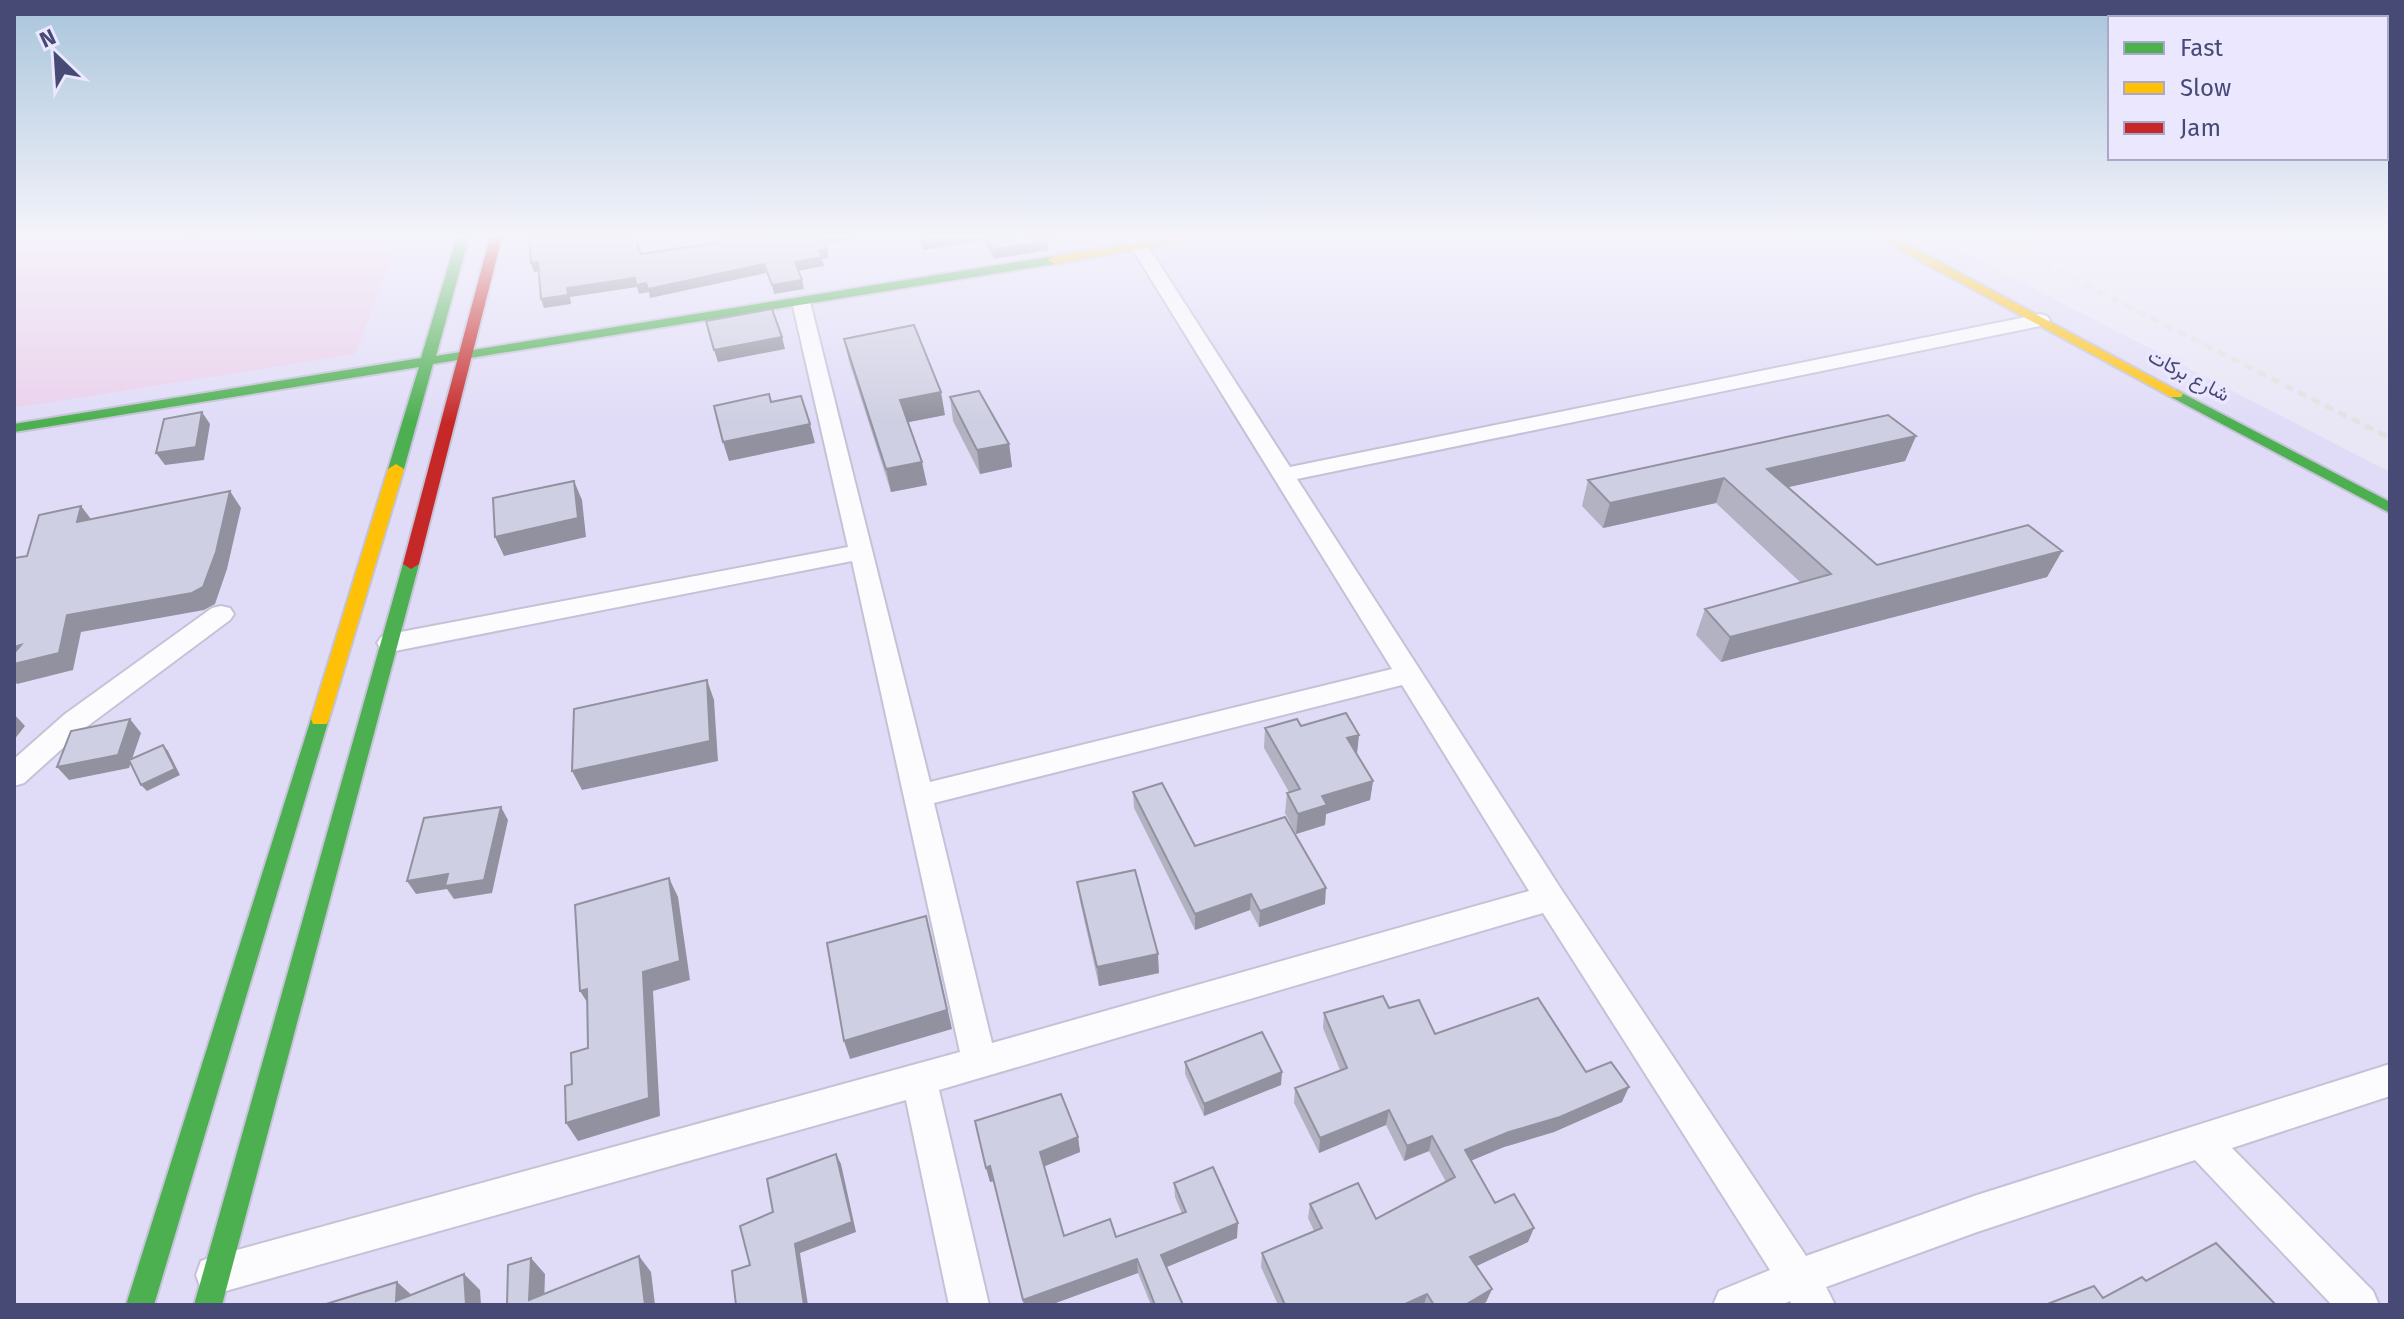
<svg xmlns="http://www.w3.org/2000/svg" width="2404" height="1319" font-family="'Fira Sans',Vazirmatn,sans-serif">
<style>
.residential{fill:#e0dcf8}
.green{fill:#ead0ec}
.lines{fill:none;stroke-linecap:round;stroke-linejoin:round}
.street-casing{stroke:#c3c2d6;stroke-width:4}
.fast-casing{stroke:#c4c3d7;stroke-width:4}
.slow-casing{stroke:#c4c3d7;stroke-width:4}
.jam-casing{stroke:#c4c3d7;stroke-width:4}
.street{fill:#fcfbfe;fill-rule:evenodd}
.fast{fill:#4caf50;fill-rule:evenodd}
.slow{fill:#ffc107;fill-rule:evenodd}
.jam{fill:#c62828;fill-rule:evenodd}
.rail{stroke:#dfe3e2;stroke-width:5;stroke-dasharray:9 6;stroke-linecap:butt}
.wall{fill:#b2b2c3}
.shaded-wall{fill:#91919f}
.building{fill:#cfcfe3;stroke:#91919f;stroke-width:2}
.labels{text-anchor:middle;stroke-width:7;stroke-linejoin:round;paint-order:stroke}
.far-street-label{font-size:20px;fill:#464a75;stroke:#ebe7ff}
</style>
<rect width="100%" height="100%" fill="#e9e6f6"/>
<path class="residential" d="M14,237H1934L2390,472V1305H14Z"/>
<path class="green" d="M14,237H400L355,354L14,408Z"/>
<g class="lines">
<defs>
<path id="street" d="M1125,237H1142L1290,467L2040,314L2047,316L2050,320L2040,326L1297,479L1561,889L1806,1256L1977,1195L2390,1064V1096L2232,1148L2373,1291L2379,1305H2332L2195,1160L1977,1232L1826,1287L1835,1305H1792L1790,1301L1781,1305H1713L1719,1291L1770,1270L1543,913L939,1090L989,1305H949L906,1100L215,1294L201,1289L196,1275L201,1261L215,1256L960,1052L852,561L390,652L381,649L377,643L381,637L390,634L848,547L792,302L794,298H808L810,302L930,782L1392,669ZM1402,685L1529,891L992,1043L934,803Z
M221,606L230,608L234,614L230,620L85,728L24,783L14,786V759L65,714L212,608Z"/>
<path id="fast" d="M457,237H469L436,356L1054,256L1060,260L1054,264L433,364L404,469L396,474L388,469L419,367L14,432V424L421,358Z
M2176,390L2390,502V513L2171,397V391Z
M411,559L419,564L222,1305H194L403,564Z
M320,712L327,714L329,719L154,1305H126L311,719L313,714Z"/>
<path id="slow" d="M1173,237H1205L1054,264L1048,260L1054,256Z
M1877,237H1893L2183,394L2181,397H2171Z
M396,464L404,469L329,719L327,724H313L311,719L388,469Z"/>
<path id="jam" d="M490,237H502L419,564L411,569L403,564Z"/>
</defs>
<use href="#street" class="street-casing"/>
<use href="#fast" class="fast-casing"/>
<use href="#slow" class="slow-casing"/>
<use href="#jam" class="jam-casing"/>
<use href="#street" class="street"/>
<use href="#fast" class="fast"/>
<use href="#slow" class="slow"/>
<use href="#jam" class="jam"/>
<path class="rail" d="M1990,237L2390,438"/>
</g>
<path class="wall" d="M915,237H1062L1047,241L1048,250L994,259L983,240L923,250Z
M844,339L945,415L908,422L927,485L891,492L849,361Z
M950,397L1009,444L1012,467L980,474L953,421Z
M1916,436L1905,461L1788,487L1877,565L2062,551L2047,577L1721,662L1696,635L1705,609L1801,583L1716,503L1603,528L1582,506L1588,480Z
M1301,726L1357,754L1373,781L1370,800L1326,814L1325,825L1296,834L1285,813L1287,793L1289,792L1264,748L1265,728Z
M1133,792L1195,846L1325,904L1259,927L1250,910L1195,930L1134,808Z
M1077,882L1159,973L1099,986L1080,901Z
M1389,1008L1435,1034L1586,1072L1622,1102L1554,1132L1504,1147L1471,1160L1495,1203L1528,1242L1476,1266L1492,1289L1486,1302L1482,1305H1278L1261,1267L1262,1253L1314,1231L1308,1218L1310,1204L1376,1219L1446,1182L1429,1151L1404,1161L1386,1125L1319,1153L1294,1103L1295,1088L1340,1070L1323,1028L1324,1013Z
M1185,1062L1281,1085L1204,1116L1185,1074Z
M1078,1137L1080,1152L1044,1166L1064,1236L1116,1237L1182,1214L1175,1197L1174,1183L1237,1238L1166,1267L1183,1305H1151L1138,1273L1050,1305H1024L994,1181L990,1182Z"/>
<path class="shaded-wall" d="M186,237H213L188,241Z
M821,237H868L822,244Z
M945,237H982L983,240L923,250L921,241Z
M1042,237H1062L1042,242Z
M1047,241L1048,250L994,259L993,250Z
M827,249L829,258L822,259L824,266L797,271L795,262L819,250Z
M538,262L542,270L534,272L531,263Z
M764,264L766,273L650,298L649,292L639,294L637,287L570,297L571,304L544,308L541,299L567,288L635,278Z
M802,280L804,289L774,294L772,285Z
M782,337L785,349L718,362L714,350Z
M941,392L945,415L904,423L900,400Z
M202,412L210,424L204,460L165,465L156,453Z
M810,424L815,443L729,461L723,442Z
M1916,436L1905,461L1758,494L1767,469Z
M1009,444L1012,467L980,474L977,450Z
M922,462L927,485L891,492L886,469Z
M1724,478L1716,503L1603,528L1610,503Z
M574,481L582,500L586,537L504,556L495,537Z
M230,491L241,508L227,569L215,604L204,610L81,632L73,670L17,684L14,680V647Z
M81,506L94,523L77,522Z
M2062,551L2047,577L1721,662L1730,637Z
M707,680L714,700L718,761L582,790L572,771Z
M14,714L25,726L14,740Z
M130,719L141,733L129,768L69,780L57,767Z
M1359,735L1357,754L1347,738Z
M163,745L168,751L180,775L147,791L141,785Z
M1373,781L1370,800L1326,814L1325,825L1296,834L1298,814L1322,796Z
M501,807L508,820L492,893L454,899L447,889L416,894L407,881Z
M669,878L678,897L690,980L653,991L660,1116L578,1141L566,1123L643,972Z
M1326,888L1325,904L1259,927L1260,911Z
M1251,894L1250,910L1195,930V914Z
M931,935L952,1029L850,1059L844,1041Z
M1158,954L1159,973L1099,986L1097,967Z
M587,989L592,1010L580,991Z
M1282,1072L1281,1085L1204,1116V1104Z
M1629,1087L1622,1102L1554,1132L1504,1147L1461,1165L1465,1150Z
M1389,1110L1386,1125L1319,1153L1320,1138Z
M1432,1136L1429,1151L1404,1161L1407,1146Z
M1078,1137L1080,1152L1043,1167L1040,1152Z
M836,1154L841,1164L856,1232L800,1253L808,1305H804L795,1244Z
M990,1166L994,1181L990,1182L986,1168Z
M1238,1223L1237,1238L1162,1269L1161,1255Z
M1534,1228L1528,1242L1466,1271L1470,1257Z
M639,1256L651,1272L655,1305H645Z
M531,1258L545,1274L544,1305L529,1300Z
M1137,1259L1138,1273L1050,1305H1024L1023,1300Z
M464,1274L480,1290L481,1305H466Z
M397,1282L415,1298L396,1301Z
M1492,1289L1486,1302L1482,1305H1465Z
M1427,1294L1424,1305H1403Z"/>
<path class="building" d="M529,237H635L641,254L717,243L716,237H822L827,249L819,250L822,257L795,262L802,280L772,285L764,264L648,289L646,283L636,285L635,278L567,288L568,295L541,299L538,262L531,263Z
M919,237H945L921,241Z
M985,237H1044L1047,241L993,250Z
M772,309L782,337L714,350L706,321Z
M914,325L941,392L900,400L922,462L886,469L844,339Z
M979,391L1009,444L977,450L950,397Z
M769,394L771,402L801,396L810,424L723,442L714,406Z
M202,412L196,447L156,453L164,419Z
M1888,415L1916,436L1767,469L1877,565L2028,525L2062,551L1730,637L1705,609L1831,574L1724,478L1610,503L1588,480Z
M574,481L578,518L495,537L493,498Z
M230,491L216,552L203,587L192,593L67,615L59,653L14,664V653L21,645L14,647V558L27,556L39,515L81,506L77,522Z
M707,680L710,741L572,771L574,709Z
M1346,713L1359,735L1347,738L1373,781L1322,796L1327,805L1298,814L1287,793L1300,789L1265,728L1297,719L1301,726Z
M130,719L118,755L57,767L71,731Z
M163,745L175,769L141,785L129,760Z
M1162,783L1195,846L1285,817L1326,888L1260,911L1251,894L1195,914L1133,792Z
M501,807L484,880L445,886L448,874L407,881L424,818Z
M1135,870L1158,954L1097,967L1077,882Z
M669,878L680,961L643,972L649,1098L566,1123L565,1086L572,1084L571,1053L588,1048L587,989L580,991L575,905Z
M926,916L947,1010L844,1041L827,943Z
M1383,996L1389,1008L1419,1000L1435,1034L1538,998L1586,1072L1611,1062L1629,1087L1560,1117L1509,1132L1465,1150L1495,1203L1514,1194L1534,1228L1470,1257L1492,1289L1465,1305H1434L1427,1294L1403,1305H1285L1262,1253L1322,1228L1310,1204L1358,1183L1376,1219L1455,1177L1432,1136L1407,1146L1389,1110L1320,1138L1295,1088L1347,1068L1324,1013Z
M1262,1032L1282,1072L1204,1104L1185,1062Z
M1061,1094L1078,1137L1040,1152L1064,1236L1110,1219L1116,1237L1186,1212L1174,1183L1213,1167L1238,1223L1161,1255L1183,1305H1155L1137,1259L1023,1300L990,1166L986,1168L975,1121Z
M836,1154L852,1222L795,1244L804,1305H736L732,1271L750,1265L740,1226L773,1212L767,1179Z
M2216,1243L2276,1305H2045L2094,1286L2103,1298L2142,1277L2146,1281Z
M639,1256L645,1305H507L508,1265L531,1258L529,1300Z
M464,1274L466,1305H323L397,1282L396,1301Z"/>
<linearGradient id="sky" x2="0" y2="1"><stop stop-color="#a8c4db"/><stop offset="0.56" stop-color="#f5f4fb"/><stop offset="1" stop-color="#f5f4fb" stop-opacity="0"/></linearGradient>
<rect width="2404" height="422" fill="url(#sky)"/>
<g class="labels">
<g class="far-street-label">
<text transform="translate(2189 375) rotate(28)" y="7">شارع بركات</text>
</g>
</g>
<rect width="2404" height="1319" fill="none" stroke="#464a75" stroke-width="32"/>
<rect x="2108" y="16" width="280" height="144" fill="#ebe7ff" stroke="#a9a8c8" stroke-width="2"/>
<rect x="2124" y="42" width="40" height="12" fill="#4caf50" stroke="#a9a8c8" stroke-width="2"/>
<text x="2180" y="56" font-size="24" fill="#464a75">Fast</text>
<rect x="2124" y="82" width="40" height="12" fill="#ffc107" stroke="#a9a8c8" stroke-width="2"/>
<text x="2180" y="96" font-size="24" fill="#464a75">Slow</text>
<rect x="2124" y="122" width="40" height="12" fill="#c62828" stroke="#a9a8c8" stroke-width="2"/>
<text x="2180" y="136" font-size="24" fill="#464a75">Jam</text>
<g transform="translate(56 56) rotate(335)" stroke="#ebe7ff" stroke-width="6" paint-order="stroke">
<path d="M0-6L14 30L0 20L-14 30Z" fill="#464a75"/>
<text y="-12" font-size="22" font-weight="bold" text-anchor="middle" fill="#464a75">N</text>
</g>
</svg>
